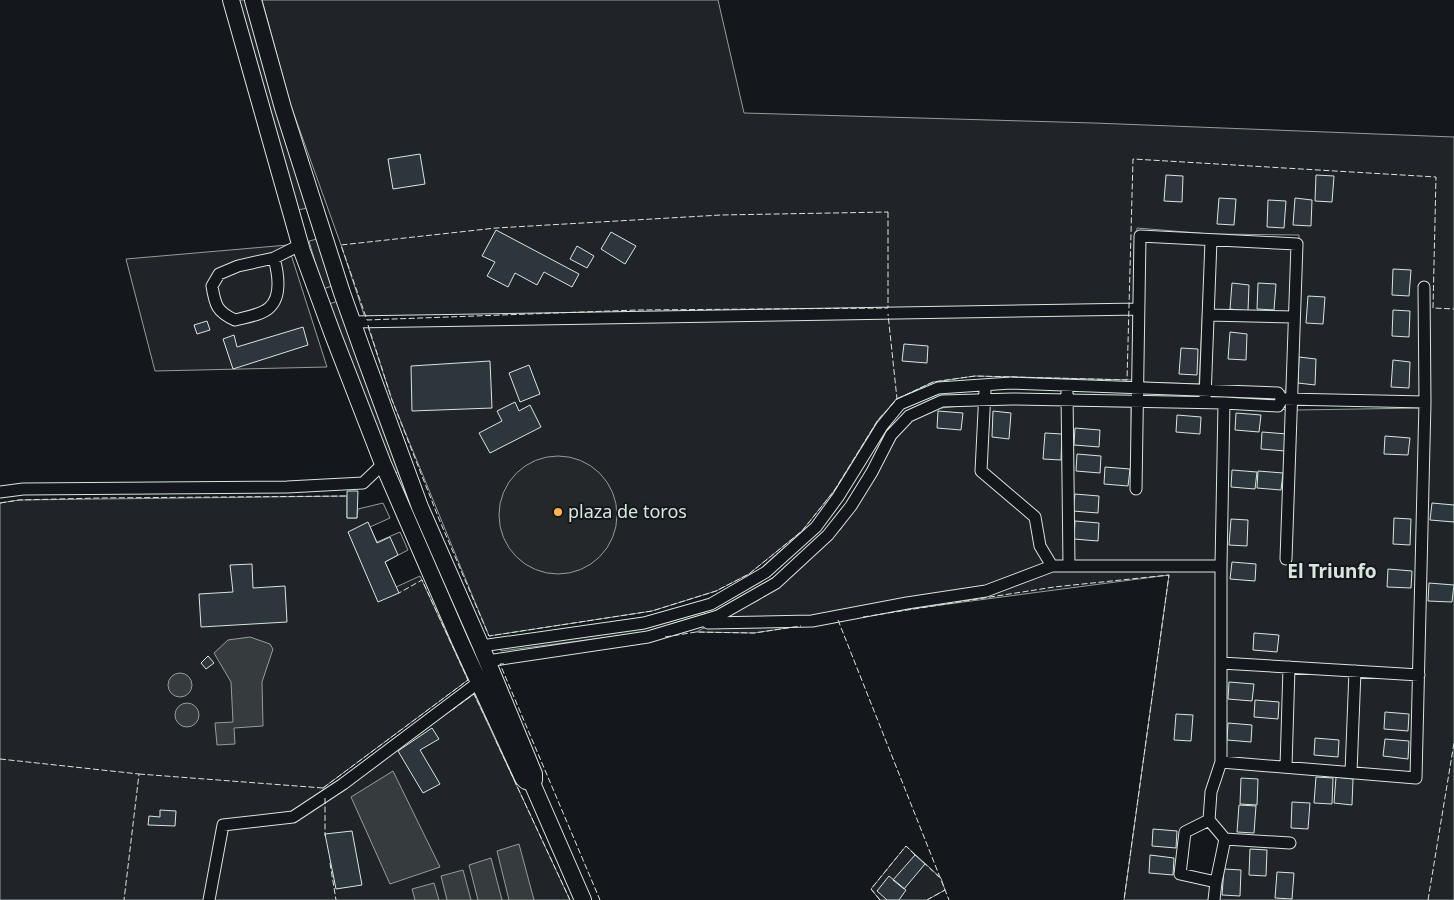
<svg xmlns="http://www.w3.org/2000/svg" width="1454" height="900" font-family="'Noto Sans',sans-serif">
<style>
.green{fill:#202428;stroke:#939e99}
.parking{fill:#24282b;stroke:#939e99}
.water{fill:#363b3e;stroke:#939e99}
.building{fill:#2c363c;stroke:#d8e6dc}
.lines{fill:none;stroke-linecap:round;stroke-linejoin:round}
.minor-casing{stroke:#d8e6dc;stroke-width:13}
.secondary-casing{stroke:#d8e6dc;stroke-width:18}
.minor{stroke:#14181c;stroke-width:11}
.secondary{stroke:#14181c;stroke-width:16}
.fence{stroke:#d8e6dc;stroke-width:1;stroke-dasharray:6 2.5;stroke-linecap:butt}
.poi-dot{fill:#ffb74d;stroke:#14181c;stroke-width:2}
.labels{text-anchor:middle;stroke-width:4;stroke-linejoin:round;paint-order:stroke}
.poi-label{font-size:18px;fill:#d8e6dc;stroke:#14181c;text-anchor:start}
.neighbourhood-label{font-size:19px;font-weight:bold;fill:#d8e6dc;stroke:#14181c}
</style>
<rect width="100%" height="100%" fill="#14181c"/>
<path class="green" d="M237,0H246L307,208L298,210Z
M262,0H718L744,113L1094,123L1454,137V900H1217L1226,836L1212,819L1215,791L1224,767L1417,780L1422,398L1295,396L1299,235L1210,234L1137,228L1133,380L975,376L933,382L897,399L878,420L837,487L802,531L749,574L716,591L652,611L489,636L392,400L341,245L290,103Z
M1141,234L1206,241L1199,384L1139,382Z
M317,239L332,286L323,289L309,241Z
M1213,240L1292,241L1290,313L1211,312Z
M288,245L327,367L155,371L126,259Z
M338,301L400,471L393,474L329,304Z
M1210,318L1290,320L1286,391L1209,388Z
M981,404L978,472L1033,518L1050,568L1218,569L1217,761L1206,817L1184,829L1177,877L1212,883L1211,900H1124L1169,575L918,608L754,633L696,632L759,600L819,551L840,530L857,506L902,428L918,416L941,408Z
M987,404L1064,405L1067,563L1053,562L1043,544L1038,515L985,469Z
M1070,406L1131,407L1132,491L1139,406L1221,407L1218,562L1072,563Z
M1228,407L1296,410L1422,408L1413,774L1225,760V564Z
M347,496V518H357L358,509L383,503L390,518L370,527L377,542L400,532L408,550L385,562L396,587L420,576L468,680L323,788L325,801L474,694L570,900H0V503L19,500Z
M703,610L705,614L649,632L501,651L500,648Z
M906,846L941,878L945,890L927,900H880L871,889Z"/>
<path class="parking" d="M499 515a59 59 0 1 1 118 0a59 59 0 1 1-118 0Z"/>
<path class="water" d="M250,637L270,644L273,649L262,682L263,726L234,728L235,744L217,745L215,723L233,722L231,682L214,653L228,640Z
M168 685a12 12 0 1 1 24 0a12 12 0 1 1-24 0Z
M175 715a12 12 0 1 1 24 0a12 12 0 1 1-24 0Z
M393,771L440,867L390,884L351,797Z
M519,844L534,900H509L497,851Z
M491,858L502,900H478L469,865Z
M463,870L471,900H447L441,876Z
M434,883L439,900H415L412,889Z"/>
<path class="building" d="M420,154L425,184L393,189L388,159Z
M1166,175L1183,176L1182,202L1164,201Z
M1316,175L1334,176L1332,202L1315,201Z
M1219,198L1236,199L1234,225L1217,224Z
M1295,198L1312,200L1311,226L1293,225Z
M1268,200L1286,201L1284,228L1267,227Z
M496,230L579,274L572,287L544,272L537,285L515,273L508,287L487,276L495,262L482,256Z
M611,232L636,246L625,264L601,249Z
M577,246L594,256L587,268L570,259Z
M1393,269L1411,270L1409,296L1392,295Z
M1232,283L1249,285L1248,311L1230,309Z
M1258,283L1276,284L1274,310L1257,309Z
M1308,296L1325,297L1323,324L1306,323Z
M1393,310L1410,311L1409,337L1392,336Z
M207,321L210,330L197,334L194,325Z
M303,327L308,345L233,369L223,339L234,335L237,347Z
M1230,332L1247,334L1246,360L1228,359Z
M904,344L928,346L927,363L902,361Z
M1181,348L1198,349L1197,375L1179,374Z
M1299,357L1316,359L1315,385L1298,383Z
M1393,360L1410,362L1409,388L1391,387Z
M490,361L492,408L412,411L411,366Z
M529,365L540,394L520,402L509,373Z
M515,402L519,411L530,405L541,427L490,453L479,433L502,421L497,411Z
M938,411L963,413L961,430L937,428Z
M993,411L1011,413L1009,439L992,437Z
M1236,413L1261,415L1259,432L1235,430Z
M1177,415L1201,417L1200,434L1176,432Z
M1075,428L1100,430L1099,447L1074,445Z
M1262,432L1287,434L1285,451L1261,449Z
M1045,433L1062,434L1061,460L1043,459Z
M1385,436L1410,438L1408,455L1384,454Z
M1077,454L1101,456L1100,473L1076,471Z
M1105,467L1130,469L1128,486L1104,484Z
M1232,470L1257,472L1255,489L1231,487Z
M1258,471L1283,473L1281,490L1257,488Z
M347,491H358L357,518H347Z
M1075,494L1099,496L1098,513L1073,511Z
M1432,503L1454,505V522L1430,520Z
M1394,518L1411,519L1410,545L1393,544Z
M1231,519L1248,520L1247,546L1229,545Z
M1075,521L1099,523L1098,541L1074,539Z
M368,522L377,543L390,537L398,555L385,562L399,593L378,602L348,532Z
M1232,562L1256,564L1255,581L1230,579Z
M252,564L253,588L285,586L287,622L201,627L199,594L233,592L230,565Z
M1388,569L1412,571L1411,588L1387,587Z
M1429,583L1454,585L1452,602L1428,601Z
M1254,633L1279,635L1277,652L1253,650Z
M208,656L214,663L206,669L201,663Z
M1229,682L1254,684L1252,701L1228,699Z
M1255,700L1279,702L1278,719L1254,717Z
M1385,712L1409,714L1408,731L1384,729Z
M1176,714L1193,715L1191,741L1174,740Z
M1228,723L1252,725L1251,742L1227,740Z
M432,728L439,739L420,750L440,784L423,793L398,751Z
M1315,738L1339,740L1338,757L1314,755Z
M1385,739L1409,741L1408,759L1383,756Z
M1316,777L1333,778L1332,804L1314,803Z
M1336,777L1353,779L1352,805L1334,803Z
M1241,778L1258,779L1257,805L1240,804Z
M1292,802L1310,803L1308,829L1291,828Z
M1239,805L1256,806L1254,833L1237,832Z
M160,810L176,811L175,826L148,825L149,816L160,817Z
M1153,829L1177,831L1176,848L1152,846Z
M352,831L362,885L336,889L325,834Z
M1250,849L1267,850L1266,876L1249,875Z
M915,855L925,864L904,889L893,880Z
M1150,855L1174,858L1173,875L1149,873Z
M1224,869L1241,870L1240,896L1222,895Z
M1277,872L1294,873L1292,899L1275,898Z
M889,876L906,890L899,900H887L877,891Z"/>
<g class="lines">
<defs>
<path id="minor" d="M274,258C278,273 282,297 269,308C261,315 246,317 235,320C217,312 215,305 212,286L219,274L238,266L274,258L300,245
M1208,315L1294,317
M352,322L1139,309
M985,391L981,471L1035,517L1040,546L1052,566
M1067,392L1069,566
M1205,398L1211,240
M1286,399L1425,402
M1136,489L1140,236L1297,244L1286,559
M0,492L23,489L287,487L363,483L383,464
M708,623L812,621L907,603L986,591L1052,566H1221
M481,646L644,623L711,604L766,572L816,527L838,497L882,426L900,404L938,388L1011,383L1278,393L1282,399
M487,661L648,637L718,616L776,583L828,535L851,506L872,472L891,435L909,416L942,401L1012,399L1224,403L1278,406L1282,399
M1221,663L1419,675
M1221,762L1416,778L1425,402L1424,287
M1286,767L1289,667
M1351,772L1355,671
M1209,820L1185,832L1180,874L1216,882
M1225,839L1290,843
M209,900L223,825L293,817L343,784L479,682
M1214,900L1216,882L1225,839L1209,820L1211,792L1221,762V566L1224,403"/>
<path id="secondary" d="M231,0L302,251L333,335L383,464L460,641L523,778L526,781L532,783L583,900
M253,0L283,108L342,293L363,352L420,507L481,646L534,774V780L532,783"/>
</defs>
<use href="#minor" class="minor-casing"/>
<use href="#secondary" class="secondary-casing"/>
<use href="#minor" class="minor"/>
<use href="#secondary" class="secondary"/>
<path class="fence" d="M888,212V308L637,310L367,320L341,245L496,228L721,215Z
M368,325L392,400L439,519L489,636L652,611L716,591L749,574L802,531L834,491L878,420L897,399L888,314
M897,399L933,382L975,376L1127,380L1133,159L1436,177L1433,308L1454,309
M0,503L19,500L99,498L347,496
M863,617L1054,587L1169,575L1124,900
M838,620L949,900
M665,637L696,632L754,633L801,626
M504,664H500L600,900
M452,710L474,694L489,725
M496,741L570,900
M0,759L139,774L124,900
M139,774L323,788
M323,788L468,680L422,580L399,593
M325,798V836
M923,862L939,877
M330,863L336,900
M880,900L871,889L906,846L917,857
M927,900L945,890
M1428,900L1454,743"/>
</g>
<circle class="poi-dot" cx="558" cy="512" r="5"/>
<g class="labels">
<g class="poi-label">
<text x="568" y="518">plaza de toros</text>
</g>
<g class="neighbourhood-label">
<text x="1332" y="578">El Triunfo</text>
</g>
</g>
</svg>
